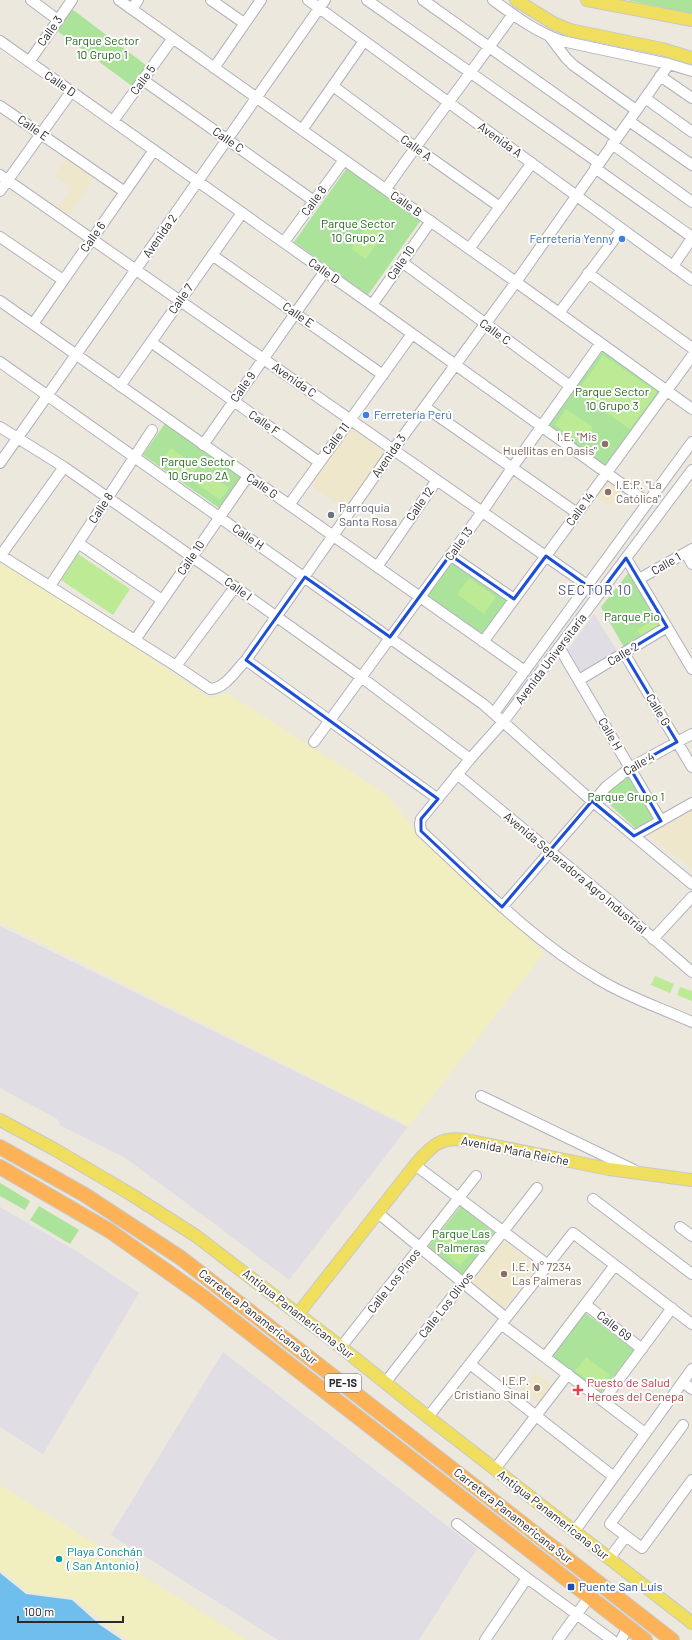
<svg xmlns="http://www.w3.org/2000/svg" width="692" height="1640" font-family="Barlow,sans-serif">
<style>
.industrial{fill:#e0dde5}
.education{fill:#eee7cc}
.green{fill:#aae399}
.sand{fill:#f1efc0}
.pitch{fill:#bcea95}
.water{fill:#70beee}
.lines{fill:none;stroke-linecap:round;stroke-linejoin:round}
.minor-casing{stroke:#b1b1be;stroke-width:12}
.major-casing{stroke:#c8c8c8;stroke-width:14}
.highway-casing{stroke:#c8c8c8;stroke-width:16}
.minor{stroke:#fff;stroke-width:10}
.major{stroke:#f0df5e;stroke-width:12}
.highway{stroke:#fdb257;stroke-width:14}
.marked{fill:none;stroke:#1d4ed8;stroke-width:3;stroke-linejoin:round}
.shop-dot{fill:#3f7fe0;stroke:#fff;stroke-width:1.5}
.education-dot{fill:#8d6e63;stroke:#fff;stroke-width:1.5}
.worship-dot{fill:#6b7280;stroke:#fff;stroke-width:1.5}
.health-dot{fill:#e0444e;stroke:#fff;stroke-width:1.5}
.culture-dot{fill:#0f9aa8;stroke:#fff;stroke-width:1.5}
.transit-dot{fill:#1a4fb4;stroke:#fff;stroke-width:1.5}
.labels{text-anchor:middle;stroke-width:4;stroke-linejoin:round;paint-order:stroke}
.shield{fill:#fff;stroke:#6b6b6b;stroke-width:1}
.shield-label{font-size:11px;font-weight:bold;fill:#2b2b2b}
.street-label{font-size:12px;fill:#2b2b2b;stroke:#fff}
.park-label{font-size:12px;fill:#22681a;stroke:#fff}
.shop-label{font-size:12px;fill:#366cbe;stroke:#fff;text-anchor:end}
.education-label{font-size:12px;fill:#785e54;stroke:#fff;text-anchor:end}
.worship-label{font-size:12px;fill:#5b616d;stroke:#fff;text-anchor:start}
.health-label{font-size:12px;fill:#be3a42;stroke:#fff;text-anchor:start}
.culture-label{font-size:12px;fill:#0d838f;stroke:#fff;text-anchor:start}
.transit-label{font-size:12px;fill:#164399;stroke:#fff;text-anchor:start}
.quarter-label{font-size:14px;letter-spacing:1px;fill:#4b4e7b;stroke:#fff}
</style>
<rect width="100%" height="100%" fill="#ece8dd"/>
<path class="industrial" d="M594,614L617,651L580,672L567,651Z
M0,926L408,1127L289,1280L212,1222L124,1157L61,1126L57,1119L0,1088Z
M0,1207L81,1254L139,1293L43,1454L0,1427Z
M223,1352L477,1549L419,1640H278L111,1535Z"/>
<path class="education" d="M66,158L95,178L69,216L58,208L71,188L54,176Z
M351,428L385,452L344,509L310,484Z
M607,479L621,488L609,506L595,497Z
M692,810V869L650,836V834Z
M503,1240L537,1266L506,1307H501L471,1282Z
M535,1373L552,1386L539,1403L522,1390Z"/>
<path class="green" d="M627,0H692V14Z
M72,9L147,66L132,86L56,30Z
M347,168L421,220L368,295L294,242Z
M605,348L663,391L606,468L547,426Z
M166,422L242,475L219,508L143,455Z
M452,560L508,600L483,636L427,595Z
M630,571L664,626L625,649L601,607Z
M627,776H631L657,816L636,829L606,801V794L623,777Z
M0,1183L30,1201L25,1210L0,1196Z
M39,1206L79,1230L70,1244L30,1220Z
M461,1206L496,1234L462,1275L427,1248Z
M584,1312L634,1350L601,1393L550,1356Z"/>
<path class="sand" d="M0,563C73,604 142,652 211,699L225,692L389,796L395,806L415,829L544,953L409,1126L0,922Z
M0,1485L102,1548L146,1578L247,1640H128L73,1598L28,1592L7,1574L0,1570Z"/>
<path class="pitch" d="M372,218L387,228L366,259L351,249Z
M603,355L657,392L630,429L577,392Z
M566,409L593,427L582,443L555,425Z
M171,448L197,467L187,480L161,461Z
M203,470L229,488L220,500L194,482Z
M78,554L130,589L113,615L61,580Z
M469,578L496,597L484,614L457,594Z
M656,618L660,625L641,636L637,630Z
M655,976L674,984L670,993L651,985Z
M680,987L692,991V1001L677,995Z
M448,1235L470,1254L460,1266L438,1247Z
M586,1357L610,1375L600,1389L575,1371Z"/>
<path class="water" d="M0,1573L26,1594L72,1600L100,1625L122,1640H0Z"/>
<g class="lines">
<defs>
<path id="minor" d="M31,0L58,20
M119,0L516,282L692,409
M211,0L244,23
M308,0L692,280
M367,0L599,163
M423,0L617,138
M493,0C515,16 536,32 562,41L669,64L692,71
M132,9L138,0
M550,37L566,58L573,65L636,110
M0,41L372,305L647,502
M29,62L72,0
M214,68L261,0
M660,76L692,98
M143,80L314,201
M333,86L415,147L500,207
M645,98L692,132
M0,106L125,192
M113,121L173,38
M629,121L692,165
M302,130L364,41
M612,144L692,202
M595,168L692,237
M0,175L587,585
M386,189C427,130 471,73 513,14
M0,191L71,92
M0,237L63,280
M284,242L344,160
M469,249L532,163
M212,255L383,375
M402,262L570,386
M673,266L692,238
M588,273L692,348
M0,301L525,671
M372,305L431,221
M559,313L622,229
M33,324L154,150
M151,342L319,462
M0,362L483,704L592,801L692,884
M120,386L242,213
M425,407L577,513
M0,427L64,467L235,587L361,677L470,759
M203,445L325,271
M0,463L325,0
M692,470L503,722L470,759L421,819L420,824L421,831C477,883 532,940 598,979C627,997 661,1008 692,1022
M289,505L412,334
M78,543L162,600
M686,553L692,564
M0,555L176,666L210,689C225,689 236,670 246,660L393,450L516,282L669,64
M1,555L64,467
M450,555L514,599
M626,558L692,669
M377,567L437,480
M639,579L692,549
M50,586L152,430
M135,640L248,476
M483,642L692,356
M559,647L661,821
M624,653L692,767
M246,660L438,799
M176,666L235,587
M579,680L667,627
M494,713L692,442
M314,742L482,512L512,468L600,344
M457,774L610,901L692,972
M634,836L692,803
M502,907L606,787L630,768L692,734
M653,939L692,897
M481,1096L634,1170
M415,1165L548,1265
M593,1199L692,1274
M378,1213L506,1318
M680,1227L692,1236
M585,1304L642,1349
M501,1324L645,1433
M341,1347L476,1176
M545,1357L615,1265
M470,1364L614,1477
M683,1382L692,1389
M385,1383L537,1188
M603,1401L672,1308
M428,1417L573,1233L692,1324
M683,1425L610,1524L642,1548L692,1480
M495,1469L568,1374
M457,1524L527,1578L612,1640
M574,1532L692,1369
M609,1559L626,1536
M485,1640L527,1578
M558,1640L590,1596
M621,1640L628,1627"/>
<path id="major" d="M516,0L553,23L570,30L662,49L692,58
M587,0L692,20
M0,1120L54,1149L132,1195L196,1236L341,1347L428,1417L692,1623
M298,1314L415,1165C431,1147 439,1136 466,1140L609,1169L692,1180"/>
<path id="highway" d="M0,1147L85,1195L181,1258L672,1640
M0,1167L110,1231L202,1296L645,1640"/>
</defs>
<use href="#minor" class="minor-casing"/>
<use href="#major" class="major-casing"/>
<use href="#highway" class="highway-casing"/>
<use href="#minor" class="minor"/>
<use href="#major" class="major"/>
<use href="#highway" class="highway"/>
</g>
<path class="marked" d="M450,555L514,599L546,556L599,594L626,558L667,627L624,653L677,742L630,768L661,821L634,836L592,801L502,907L421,831V819L438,799L246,660L305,577L390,637Z"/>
<g class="shop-dot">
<circle cx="622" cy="239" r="4"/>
<circle cx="366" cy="415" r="4"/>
</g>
<g class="education-dot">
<circle cx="605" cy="444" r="4"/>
<circle cx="608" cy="492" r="4"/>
<circle cx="504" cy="1274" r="4"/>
<circle cx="537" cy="1388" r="4"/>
</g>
<circle class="worship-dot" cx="331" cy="515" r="4"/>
<path class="health-dot" d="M576 1384h4v4h4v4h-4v4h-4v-4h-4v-4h4z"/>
<circle class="culture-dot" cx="59" cy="1559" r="4"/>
<rect class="transit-dot" x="567" y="1583" width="8" height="8" rx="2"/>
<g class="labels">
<rect class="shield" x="325" y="1374" width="36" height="18" rx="3"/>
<g class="shield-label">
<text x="343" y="1387">PE-1S</text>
</g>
<g class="street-label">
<text transform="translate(50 31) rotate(-55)" y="4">Calle 3</text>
<text transform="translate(143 80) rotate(-54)" y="4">Calle 5</text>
<text transform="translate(60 84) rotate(35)" y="4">Calle D</text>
<text transform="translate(33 128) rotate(35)" y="4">Calle E</text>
<text transform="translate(228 140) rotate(35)" y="4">Calle C</text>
<text transform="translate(500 140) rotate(36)" y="4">Avenida A</text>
<text transform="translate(416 148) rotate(36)" y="4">Calle A</text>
<text transform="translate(314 201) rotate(-54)" y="4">Calle 8</text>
<text transform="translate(406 204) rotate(35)" y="4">Calle B</text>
<text transform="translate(160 236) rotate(-55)" y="4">Avenida 2</text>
<text transform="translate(93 237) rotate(-55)" y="4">Calle 6</text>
<text transform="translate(401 263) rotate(-55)" y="4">Calle 10</text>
<text transform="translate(324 271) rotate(35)" y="4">Calle D</text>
<text transform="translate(181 299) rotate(-55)" y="4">Calle 7</text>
<text transform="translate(298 315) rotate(35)" y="4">Calle E</text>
<text transform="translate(495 332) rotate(36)" y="4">Calle C</text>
<text transform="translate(294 380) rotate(35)" y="4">Avenida C</text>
<text transform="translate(243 387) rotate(-55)" y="4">Calle 9</text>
<text transform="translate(264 423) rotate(35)" y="4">Calle F</text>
<text transform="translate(336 439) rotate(-53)" y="4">Calle 11</text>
<text transform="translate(389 456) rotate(-55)" y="4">Avenida 3</text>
<text transform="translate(262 486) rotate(35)" y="4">Calle G</text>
<text transform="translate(420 504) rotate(-55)" y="4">Calle 12</text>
<text transform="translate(101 508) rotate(-57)" y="4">Calle 8</text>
<text transform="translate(580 509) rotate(-54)" y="4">Calle 14</text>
<text transform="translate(248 537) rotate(35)" y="4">Calle H</text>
<text transform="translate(459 544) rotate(-54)" y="4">Calle 13</text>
<text transform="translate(191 558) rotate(-56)" y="4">Calle 10</text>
<text transform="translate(666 564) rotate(-30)" y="4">Calle 1</text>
<text transform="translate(238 589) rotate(36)" y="4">Calle I</text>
<text transform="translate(623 654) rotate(-31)" y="4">Calle 2</text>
<text transform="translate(551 659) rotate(-53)" y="4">Avenida Universitaria</text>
<text transform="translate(658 710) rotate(59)" y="4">Calle G</text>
<text transform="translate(610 734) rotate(60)" y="4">Calle H</text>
<text transform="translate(639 764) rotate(-30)" y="4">Calle 4</text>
<text transform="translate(575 873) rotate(40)" y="4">Avenida Separadora Agro Industrial</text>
<text transform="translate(515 1151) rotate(11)" y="4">Avenida María Reiche</text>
<text transform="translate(394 1281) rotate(-52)" y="4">Calle Los Pinos</text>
<text transform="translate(446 1305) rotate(-52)" y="4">Calle Los Olivos</text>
<text transform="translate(298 1314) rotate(38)" y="4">Antigua Panamericana Sur</text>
<text transform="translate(258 1317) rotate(38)" y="4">Carretera Panamericana Sur</text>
<text transform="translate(614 1326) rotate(38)" y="4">Calle 69</text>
<text transform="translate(553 1515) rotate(38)" y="4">Antigua Panamericana Sur</text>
<text transform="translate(513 1516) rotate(38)" y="4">Carretera Panamericana Sur</text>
</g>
<g class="park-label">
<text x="102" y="45">Parque Sector<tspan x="102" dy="14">10 Grupo 1</tspan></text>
<text x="358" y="228">Parque Sector<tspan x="358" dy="14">10 Grupo 2</tspan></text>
<text x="612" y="396">Parque Sector<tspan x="612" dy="14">10 Grupo 3</tspan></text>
<text x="198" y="466">Parque Sector<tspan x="198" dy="14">10 Grupo 2A</tspan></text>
<text x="632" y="621">Parque Pio</text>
<text x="626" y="801">Parque Grupo 1</text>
<text x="461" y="1238">Parque Las<tspan x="461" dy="14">Palmeras</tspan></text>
</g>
<g class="shop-label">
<text x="614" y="243">Ferretería Yenny</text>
<text x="374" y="419" text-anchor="start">Ferretería Perú</text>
</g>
<g class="education-label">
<text x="597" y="441">I.E. "Mis<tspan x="597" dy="14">Huellitas en Oasis"</tspan></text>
<text x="616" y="489" text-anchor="start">I.E.P. "La<tspan x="616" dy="14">Católica"</tspan></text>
<text x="512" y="1271" text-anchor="start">I.E. N° 7234<tspan x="512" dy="14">Las Palmeras</tspan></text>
<text x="529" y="1385">I.E.P.<tspan x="529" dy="14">Cristiano Sinai</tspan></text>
</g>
<g class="worship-label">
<text x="339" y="512">Parroquia<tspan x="339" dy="14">Santa Rosa</tspan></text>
</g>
<g class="health-label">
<text x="587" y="1387">Puesto de Salud<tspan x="587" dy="14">Heroes del Cenepa</tspan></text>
</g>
<g class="culture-label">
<text x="67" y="1556">Playa Conchán<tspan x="67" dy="14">( San Antonio)</tspan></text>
</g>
<g class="transit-label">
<text x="579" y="1591">Puente San Luis</text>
</g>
<g class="quarter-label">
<text x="595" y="595">SECTOR 10</text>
</g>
</g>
<path d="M18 1616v6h105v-6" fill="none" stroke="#2b2b2b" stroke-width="2"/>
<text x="24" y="1616" font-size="12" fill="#2b2b2b" stroke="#ffffff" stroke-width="3" paint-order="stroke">100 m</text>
</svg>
